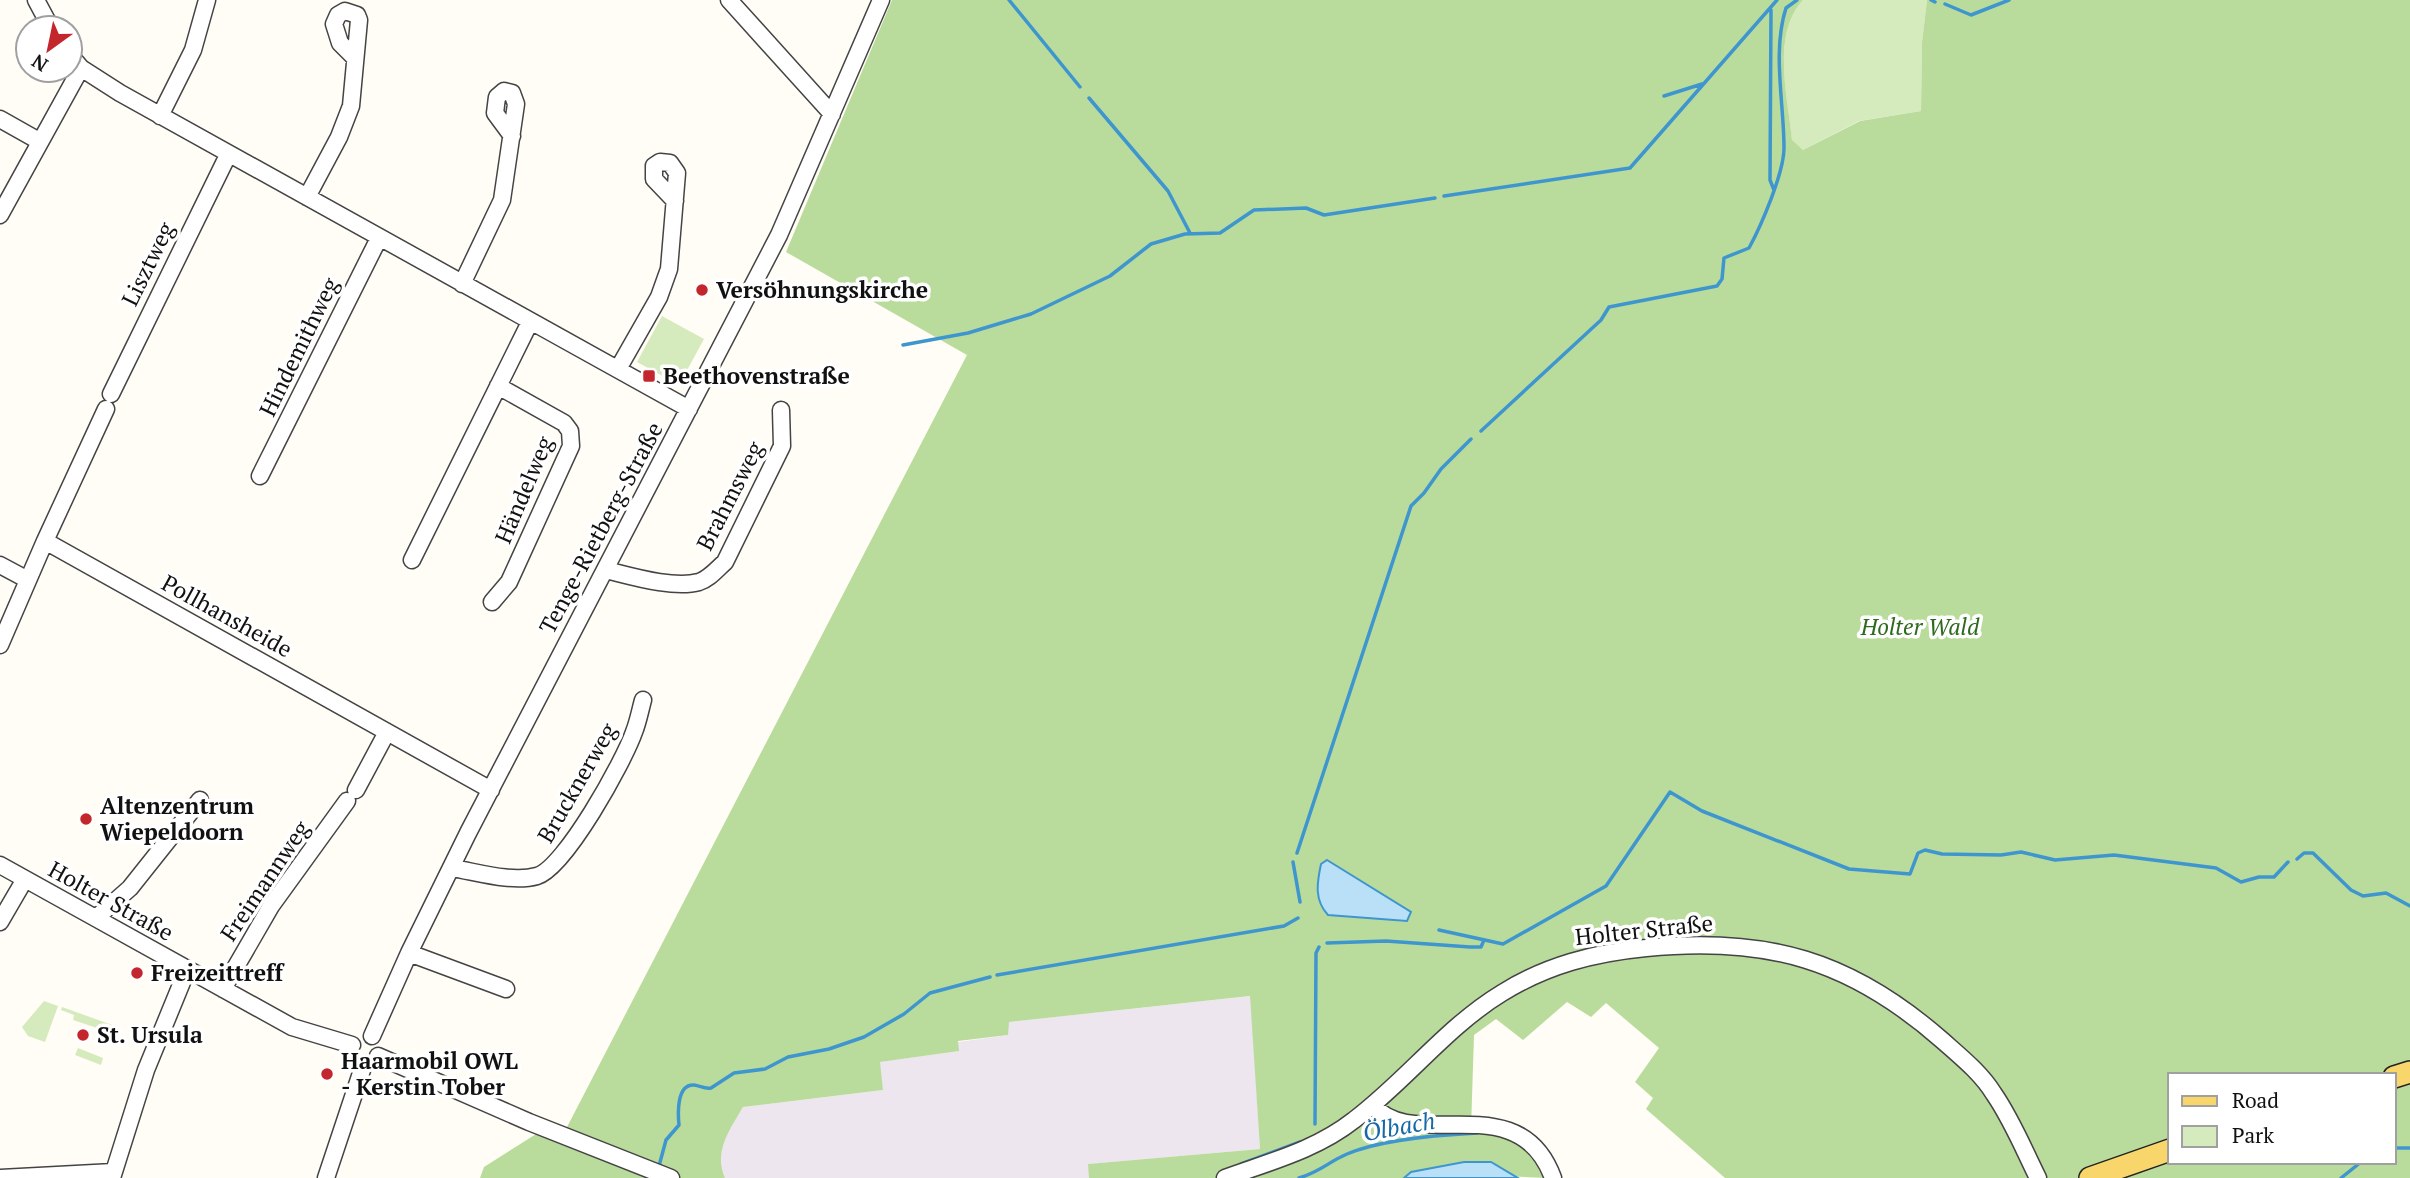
<svg xmlns="http://www.w3.org/2000/svg" width="2410" height="1178" font-family="'PT Serif',serif">
<style>
.industrial{fill:#eee6ef}
.green{fill:#d5ebbd}
.forest{fill:#b9dc9c;fill-rule:evenodd}
.water{fill:#b9e0f7;stroke:#3f96cf;stroke-width:2}
.lines{fill:none;stroke-linecap:round;stroke-linejoin:round}
.stream{stroke:#3f96cf;stroke-width:3.5}
.minor-casing{stroke:#444;stroke-width:19}
.major-casing{stroke:#222;stroke-width:24}
.minor{stroke:#fff;stroke-width:16}
.major{stroke:#f9d66b;stroke-width:21}
.poi-dot{fill:#c4262e;stroke:#fff;stroke-width:2.5}
.labels{text-anchor:middle;stroke-width:7;stroke-linejoin:round;paint-order:stroke}
.street-label{font-size:23px;fill:#111;stroke:#fff}
.poi-label{font-size:23px;font-weight:bold;fill:#111;stroke:#fff;text-anchor:start}
.park-label{font-size:23px;font-style:italic;fill:#2f6b1f;stroke:#fff}
.water-label{font-size:24px;font-style:italic;fill:#1768a6;stroke:#fff}
</style>
<rect width="100%" height="100%" fill="#fffdf5"/>
<path class="industrial" d="M1251,996L1260,1149L1089,1164V1178H725L721,1169V1144L743,1107L883,1090L879,1062L958,1051V1042L1008,1035V1022Z"/>
<path class="green" d="M1803,0H1927L1922,42L1921,111L1859,121L1803,150L1792,141C1788,97 1771,35 1803,0Z
M662,316L704,339L679,385L637,362Z
M44,1001L58,1006L45,1042L28,1036L22,1027Z
M62,1007L115,1026L112,1033L73,1020L74,1015L61,1010Z
M78,1048L103,1058L101,1065L75,1055Z"/>
<path class="forest" d="M892,0H1803C1771,35 1788,97 1792,140L1803,150L1860,121L1921,111L1922,42L1927,0H2410V1178H1725L1646,1109L1653,1098L1635,1082L1659,1048L1606,1003L1591,1017L1567,1002L1523,1040L1496,1019L1474,1035L1471,1129C1513,1136 1527,1139 1547,1178L1411,1172L1404,1178H1089L1088,1164L1260,1149L1250,996L1009,1022L1008,1035L958,1041L959,1051L880,1062L883,1090L743,1107C730,1130 713,1151 725,1178H480L484,1167L552,1124L566,1129L967,355L786,252ZM2170,1075H2394V1162H2170Z"/>
<path class="water" d="M1327,860L1411,912L1407,921L1328,915C1314,900 1317,883 1321,864Z
M1464,1162H1491L1518,1178H1404L1411,1172Z"/>
<g class="lines">
<path class="stream" d="M1009,0L1080,87
M1931,0L1935,2
M1945,4L1971,15L2009,0
M1771,10L1770,180L1774,190
M1664,96L1702,84
M1089,98L1168,191L1190,233
M1444,196L1630,168L1777,0
M903,345L968,333L1031,314L1110,276L1151,244L1185,234L1220,233L1254,210L1306,208L1324,215L1435,198
M1481,431L1601,320L1609,307L1717,286L1722,279L1724,258L1749,248C1761,226 1784,173 1784,148C1784,102 1772,52 1786,8L1797,0
M1297,853L1411,506L1424,493L1441,469L1471,439
M2297,859L2304,853H2313L2351,890L2363,896L2386,893L2410,906
M1293,862L1300,902
M1439,930L1503,944L1606,886L1670,792L1702,811L1849,869L1910,874L1918,853L1925,850L1942,854L2001,855L2021,852L2055,860L2114,855L2216,868L2241,882L2259,877H2274L2288,862
M1327,943L1386,941L1470,947H1481L1484,940
M997,975L1284,926L1298,918
M1315,1124L1316,953L1319,947
M2394,1148H2410
M1241,1164L1300,1142
M659,1166L666,1140L679,1125C678,1115 676,1084 694,1085C701,1086 704,1089 711,1088L734,1073L765,1069L788,1057L829,1049L864,1037L904,1014L930,993L990,977
M1299,1178C1322,1171 1328,1162 1347,1154C1382,1139 1439,1135 1477,1133
M2341,1178L2361,1162"/>
<defs>
<path id="minor" d="M36,0L51,28
M729,0L832,114
M70,55L81,68L120,93L689,409
M160,116L193,50L207,0
M0,119L39,141
M307,197L339,137L351,106L359,20L357,15L345,11L338,15L334,24L340,43L355,58
M0,215L81,68
M462,284L502,200L516,104L512,93L504,91L497,97L495,113L512,136
M618,369L659,297L669,269L677,173L670,163L660,162L654,166V179L675,201
M111,394L228,155
M260,476L379,238
M45,541L106,409
M412,560L530,322
M0,565L28,580
M606,570C631,576 673,589 699,582C709,579 717,569 725,562L782,446L781,410
M492,602L509,582L571,446L570,431L564,423L498,386
M0,645L45,541L491,790
M356,790L387,732
M0,865L292,1027L352,1045
M452,868C477,872 512,883 537,876C565,868 624,761 634,732C638,722 640,711 643,700
M96,918L130,888L200,800
M0,922L25,879
M409,953L506,989
M223,989L271,906L347,801
M372,1036L409,953L468,833L779,235L881,0
M378,1056L529,1122L671,1178
M1373,1105C1413,1154 1519,1084 1553,1178
M0,1178L113,1172
M112,1178L146,1070L187,970
M326,1178L364,1064
M1225,1178C1269,1162 1316,1150 1354,1120C1406,1081 1446,1027 1502,993C1547,965 1594,953 1646,948C1767,936 1851,960 1943,1041C1961,1057 1981,1073 1994,1094C2012,1120 2024,1150 2038,1178"/>
<path id="major" d="M2394,1077L2410,1072
M2090,1178L2170,1150"/>
</defs>
<use href="#minor" class="minor-casing"/>
<use href="#major" class="major-casing"/>
<use href="#minor" class="minor"/>
<use href="#major" class="major"/>
</g>
<g class="poi-dot">
<circle cx="702" cy="290" r="7"/>
<rect x="642" y="369" width="14" height="14" rx="3.5"/>
<circle cx="86" cy="819" r="7"/>
<circle cx="137" cy="973" r="7"/>
<circle cx="83" cy="1035" r="7"/>
<circle cx="327" cy="1074" r="7"/>
</g>
<g class="labels">
<g class="street-label">
<text transform="translate(148 264) rotate(-64)" y="8">Lisztweg</text>
<text transform="translate(299 347) rotate(-64)" y="8">Hindemithweg</text>
<text transform="translate(524 490) rotate(-67)" y="8">Händelweg</text>
<text transform="translate(730 496) rotate(-63)" y="8">Brahmsweg</text>
<text transform="translate(601 528) rotate(-62)" y="8">Tenge-Rietberg-Straße</text>
<text transform="translate(227 616) rotate(29)" y="8">Pollhansheide</text>
<text transform="translate(577 783) rotate(-60)" y="8">Brucknerweg</text>
<text transform="translate(265 881) rotate(-56)" y="8">Freimannweg</text>
<text transform="translate(111 901) rotate(29)" y="8">Holter Straße</text>
<text transform="translate(1644 930) rotate(-6)" y="8">Holter Straße</text>
</g>
<g class="poi-label">
<text x="716" y="298">Versöhnungskirche</text>
<text x="663" y="384">Beethovenstraße</text>
<text x="100" y="814">Altenzentrum<tspan x="100" dy="26">Wiepeldoorn</tspan></text>
<text x="151" y="981">Freizeittreff</text>
<text x="97" y="1043">St. Ursula</text>
<text x="341" y="1069">Haarmobil OWL<tspan x="341" dy="26">- Kerstin Tober</tspan></text>
</g>
<g class="park-label">
<text x="1920" y="635">Holter Wald</text>
</g>
<g class="water-label">
<text transform="translate(1399 1127) rotate(-10)" y="8">Ölbach</text>
</g>
</g>
<rect x="2168" y="1073" width="228" height="91" fill="#ffffff" stroke="#a0a0a0" stroke-width="2"/>
<rect x="2182" y="1096" width="35" height="10" fill="#f9d66b" stroke="#a0a0a0" stroke-width="2"/>
<text x="2232" y="1108" font-size="21" fill="#111111">Road</text>
<rect x="2182" y="1126" width="35" height="21" fill="#d5ebbd" stroke="#a0a0a0" stroke-width="2"/>
<text x="2232" y="1143" font-size="21" fill="#111111">Park</text>
<g transform="translate(49 49) rotate(213)"><circle r="33" fill="#ffffff" stroke="#a0a0a0" stroke-width="2"/>
<path d="M0-5L12 26L0 18L-12 26Z" fill="#c4262e"/>
<text y="-10" font-size="19" font-weight="bold" text-anchor="middle" fill="#111111">N</text>
</g>
</svg>
